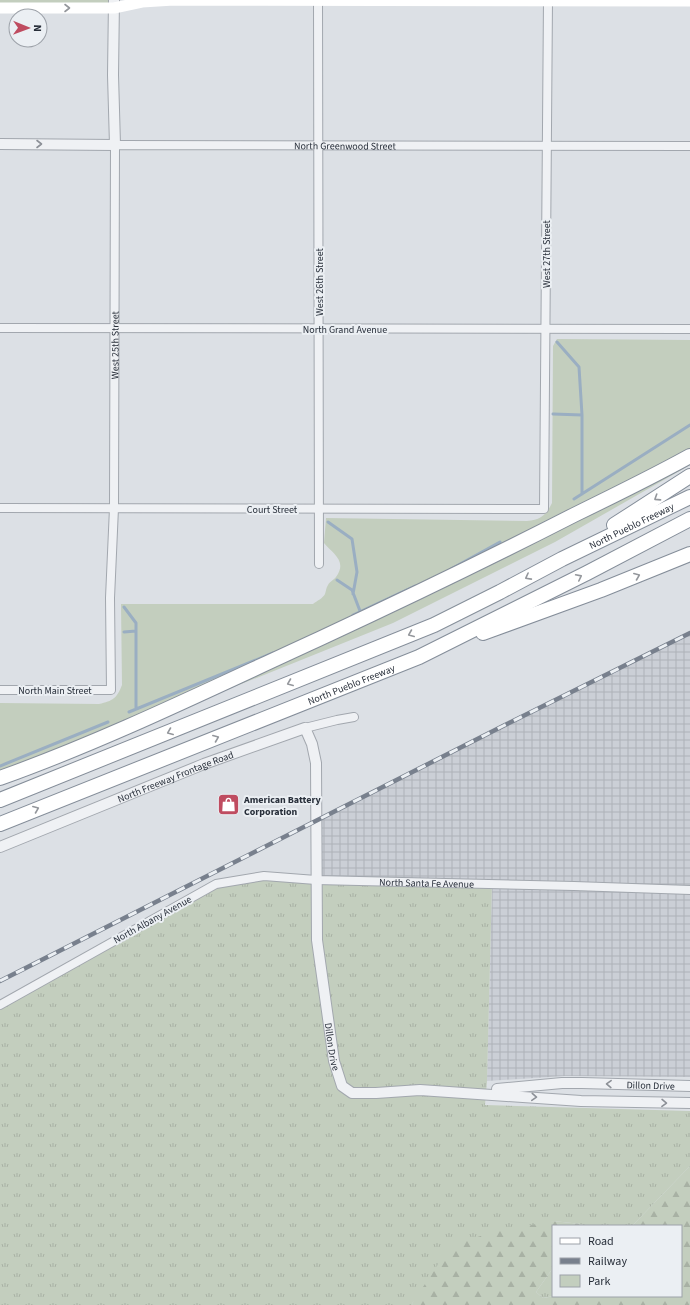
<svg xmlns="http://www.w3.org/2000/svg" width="690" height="1305" font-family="'Source Sans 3',sans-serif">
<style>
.industrial{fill:url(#industrial-grid)}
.grass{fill:url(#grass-tufts)}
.forest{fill:url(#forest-firs)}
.park{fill:#c3cebe}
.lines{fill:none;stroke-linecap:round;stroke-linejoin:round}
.stream{stroke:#9aaec2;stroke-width:3}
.minor-casing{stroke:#a2a7ae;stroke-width:10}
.tertiary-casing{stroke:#a2a7ae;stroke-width:12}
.motorway-casing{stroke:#858e9a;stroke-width:16}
.minor{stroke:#eff1f4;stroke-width:8}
.tertiary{stroke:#eff1f4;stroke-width:10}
.secondary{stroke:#fff;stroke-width:11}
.motorway{stroke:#fff;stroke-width:14}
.rail-casing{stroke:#78808d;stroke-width:4.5}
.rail{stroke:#ebeff3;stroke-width:3;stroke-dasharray:9;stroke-linecap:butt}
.oneway{stroke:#94979c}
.oneway2{stroke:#8c9097}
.labels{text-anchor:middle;stroke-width:4;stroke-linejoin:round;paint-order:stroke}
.street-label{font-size:10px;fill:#282f3a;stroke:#ebeff3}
.poi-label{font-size:10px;font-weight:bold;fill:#282f3a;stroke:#ebeff3;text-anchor:start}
</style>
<defs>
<pattern id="industrial-grid" width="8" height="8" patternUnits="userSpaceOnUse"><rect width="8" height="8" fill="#cbcfd6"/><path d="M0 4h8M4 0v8" fill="none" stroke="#aeb2b8"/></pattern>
<pattern id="grass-tufts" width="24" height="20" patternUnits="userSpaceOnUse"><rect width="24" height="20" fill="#c3cebe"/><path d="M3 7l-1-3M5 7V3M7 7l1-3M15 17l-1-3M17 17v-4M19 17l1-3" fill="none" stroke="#a8b1a4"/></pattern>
<pattern id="forest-firs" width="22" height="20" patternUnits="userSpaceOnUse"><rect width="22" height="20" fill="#c3cebe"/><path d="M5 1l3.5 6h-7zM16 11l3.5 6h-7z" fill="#a8b1a4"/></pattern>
</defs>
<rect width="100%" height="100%" fill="#dce0e5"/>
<path class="industrial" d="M690,633V1077L565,1076L487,1081L492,884L316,880L317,821Z"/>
<path class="grass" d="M264,876L492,884L487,1081L485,1105L690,1111V1166L632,1226H582L581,1224L553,1221L413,1302L412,1305H0V1005L216,884Z
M553,1268V1296H554L543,1298L536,1292Z"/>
<path class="forest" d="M690,1166V1305H412L413,1302L451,1245L497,1231L553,1221L581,1224L582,1226H553V1268L536,1292L543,1298L555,1296H681V1226H632Z"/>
<path class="park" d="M0,0H109L108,3L0,4Z
M557,339L690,340V465L555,542L393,623L0,781V703L99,704C113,701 117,698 122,685L121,604H313C317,601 323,598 325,594C326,591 326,588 328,585C329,582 334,580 336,577C348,561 332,553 324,543L326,518L527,521C541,520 546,515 552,503L553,346Z"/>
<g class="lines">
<path class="stream" d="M557,342L579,367L582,415V494
M553,414L582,415
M574,499L690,425
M328,522L352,539L357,572L353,594
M451,569L500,542
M337,580L352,590L360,611
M124,607L136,623V708
M353,615L415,586
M124,632L136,631
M129,712L273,653
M0,766L108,722"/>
<defs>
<g id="minor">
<path d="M318,0L319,564"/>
<path d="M0,328L690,329"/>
<path d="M0,508L544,509L548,0"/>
<path id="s1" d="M0,690H111L110,598L114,508L115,145L690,146"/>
<path d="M305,728L337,720L354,717"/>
<path id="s2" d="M0,1005L216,884L264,876L316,880L574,886L690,890"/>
</g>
<g id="tertiary">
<path d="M0,144L115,145L113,75L114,0"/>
<path id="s3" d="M0,847L204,764L305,728L312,744L316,763L317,940L334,1061L342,1086L352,1093H376L420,1090L581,1101L690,1103"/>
<path id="s4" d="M497,1089L562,1083H582L690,1086"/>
</g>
<g id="motorway">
<path d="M614,525L690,476"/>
<path d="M483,633L601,590L690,554"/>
<path d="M0,778C109,739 214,687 319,639C405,599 490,558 574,515C613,496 652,477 690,456"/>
<path id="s5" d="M0,800L434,625L500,592L562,559L690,497"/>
<path id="s6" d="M0,824L419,657L587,573L690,519"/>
</g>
</defs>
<use href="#minor" class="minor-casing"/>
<use href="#tertiary" class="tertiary-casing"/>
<use href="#motorway" class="motorway-casing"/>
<use href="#minor" class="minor"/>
<use href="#tertiary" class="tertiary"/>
<path class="secondary" d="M0,8H114L142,2L174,0L690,1"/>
<use href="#motorway" class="motorway"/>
<defs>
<path id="rail" d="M0,981L503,726L690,633"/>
</defs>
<use href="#rail" class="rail-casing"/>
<use href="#rail" class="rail"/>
</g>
<defs><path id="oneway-chevron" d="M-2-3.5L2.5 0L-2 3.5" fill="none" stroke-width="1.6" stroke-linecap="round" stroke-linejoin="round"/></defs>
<g class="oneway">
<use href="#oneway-chevron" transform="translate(67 8)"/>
<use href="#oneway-chevron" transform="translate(657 498) rotate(147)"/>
<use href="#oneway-chevron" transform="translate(637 576) rotate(-22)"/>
<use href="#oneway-chevron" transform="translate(528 577) rotate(152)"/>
<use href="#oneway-chevron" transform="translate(579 577) rotate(-27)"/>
<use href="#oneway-chevron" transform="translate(411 634) rotate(157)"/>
<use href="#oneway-chevron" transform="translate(290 683) rotate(158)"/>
<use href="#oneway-chevron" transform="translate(170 732) rotate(158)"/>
<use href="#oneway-chevron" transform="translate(216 738) rotate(-22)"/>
<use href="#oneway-chevron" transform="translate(36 809) rotate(-22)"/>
</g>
<g class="oneway2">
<use href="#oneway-chevron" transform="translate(39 144)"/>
<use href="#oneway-chevron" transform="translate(609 1084) rotate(-178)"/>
<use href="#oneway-chevron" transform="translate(534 1097) rotate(4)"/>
<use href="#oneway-chevron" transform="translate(664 1103) rotate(1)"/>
</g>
<defs>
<symbol id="shop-square" viewBox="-11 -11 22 22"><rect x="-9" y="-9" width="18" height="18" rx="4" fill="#bf4c60" stroke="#ebeff3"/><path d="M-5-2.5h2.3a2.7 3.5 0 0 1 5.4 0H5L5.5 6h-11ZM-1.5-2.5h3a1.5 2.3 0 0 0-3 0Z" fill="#fff"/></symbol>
</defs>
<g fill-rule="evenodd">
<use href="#shop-square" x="216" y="792" width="25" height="25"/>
</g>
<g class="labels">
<g class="street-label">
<text dy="4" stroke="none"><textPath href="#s1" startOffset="886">North Greenwood Street</textPath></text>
<text transform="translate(546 254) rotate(-90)" y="4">West 27th Street</text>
<text transform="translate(319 282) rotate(-90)" y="4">West 26th Street</text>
<text x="345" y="333">North Grand Avenue</text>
<text dy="4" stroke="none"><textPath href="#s1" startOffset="456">West 25th Street</textPath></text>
<text x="272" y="513">Court Street</text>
<text dy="4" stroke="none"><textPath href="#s5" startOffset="689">North Pueblo Freeway</textPath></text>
<text dy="4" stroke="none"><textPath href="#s6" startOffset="378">North Pueblo Freeway</textPath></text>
<text x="55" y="694">North Main Street</text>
<text dy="4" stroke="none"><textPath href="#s3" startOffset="189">North Freeway Frontage Road</textPath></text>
<text dy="4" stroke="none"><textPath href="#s2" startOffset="459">North Santa Fe Avenue</textPath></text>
<text transform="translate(152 919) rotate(-29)" y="4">North Albany Avenue</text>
<text dy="4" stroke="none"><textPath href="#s3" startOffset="649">Dillon Drive</textPath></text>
<text dy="4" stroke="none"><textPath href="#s4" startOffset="154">Dillon Drive</textPath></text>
</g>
<g class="poi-label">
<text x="244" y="803">American Battery<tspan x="244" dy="12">Corporation</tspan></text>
</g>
</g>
<rect x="552" y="1225" width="130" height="72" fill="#ebeff3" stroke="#9da2a9"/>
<rect x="560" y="1238" width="20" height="6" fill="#ffffff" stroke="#9da2a9"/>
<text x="588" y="1245" font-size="12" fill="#282f3a">Road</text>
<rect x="560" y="1258" width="20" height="6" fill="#78808d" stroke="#9da2a9"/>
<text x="588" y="1265" font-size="12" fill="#282f3a">Railway</text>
<rect x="560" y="1275" width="20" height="12" fill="#c3cebe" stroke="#9da2a9"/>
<text x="588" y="1285" font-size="12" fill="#282f3a">Park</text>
<g transform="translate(28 28) rotate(91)"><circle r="19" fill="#ebeff3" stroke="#9da2a9"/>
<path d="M0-3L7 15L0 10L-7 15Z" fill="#bf4c60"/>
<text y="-6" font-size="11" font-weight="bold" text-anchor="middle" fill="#282f3a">N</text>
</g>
</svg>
